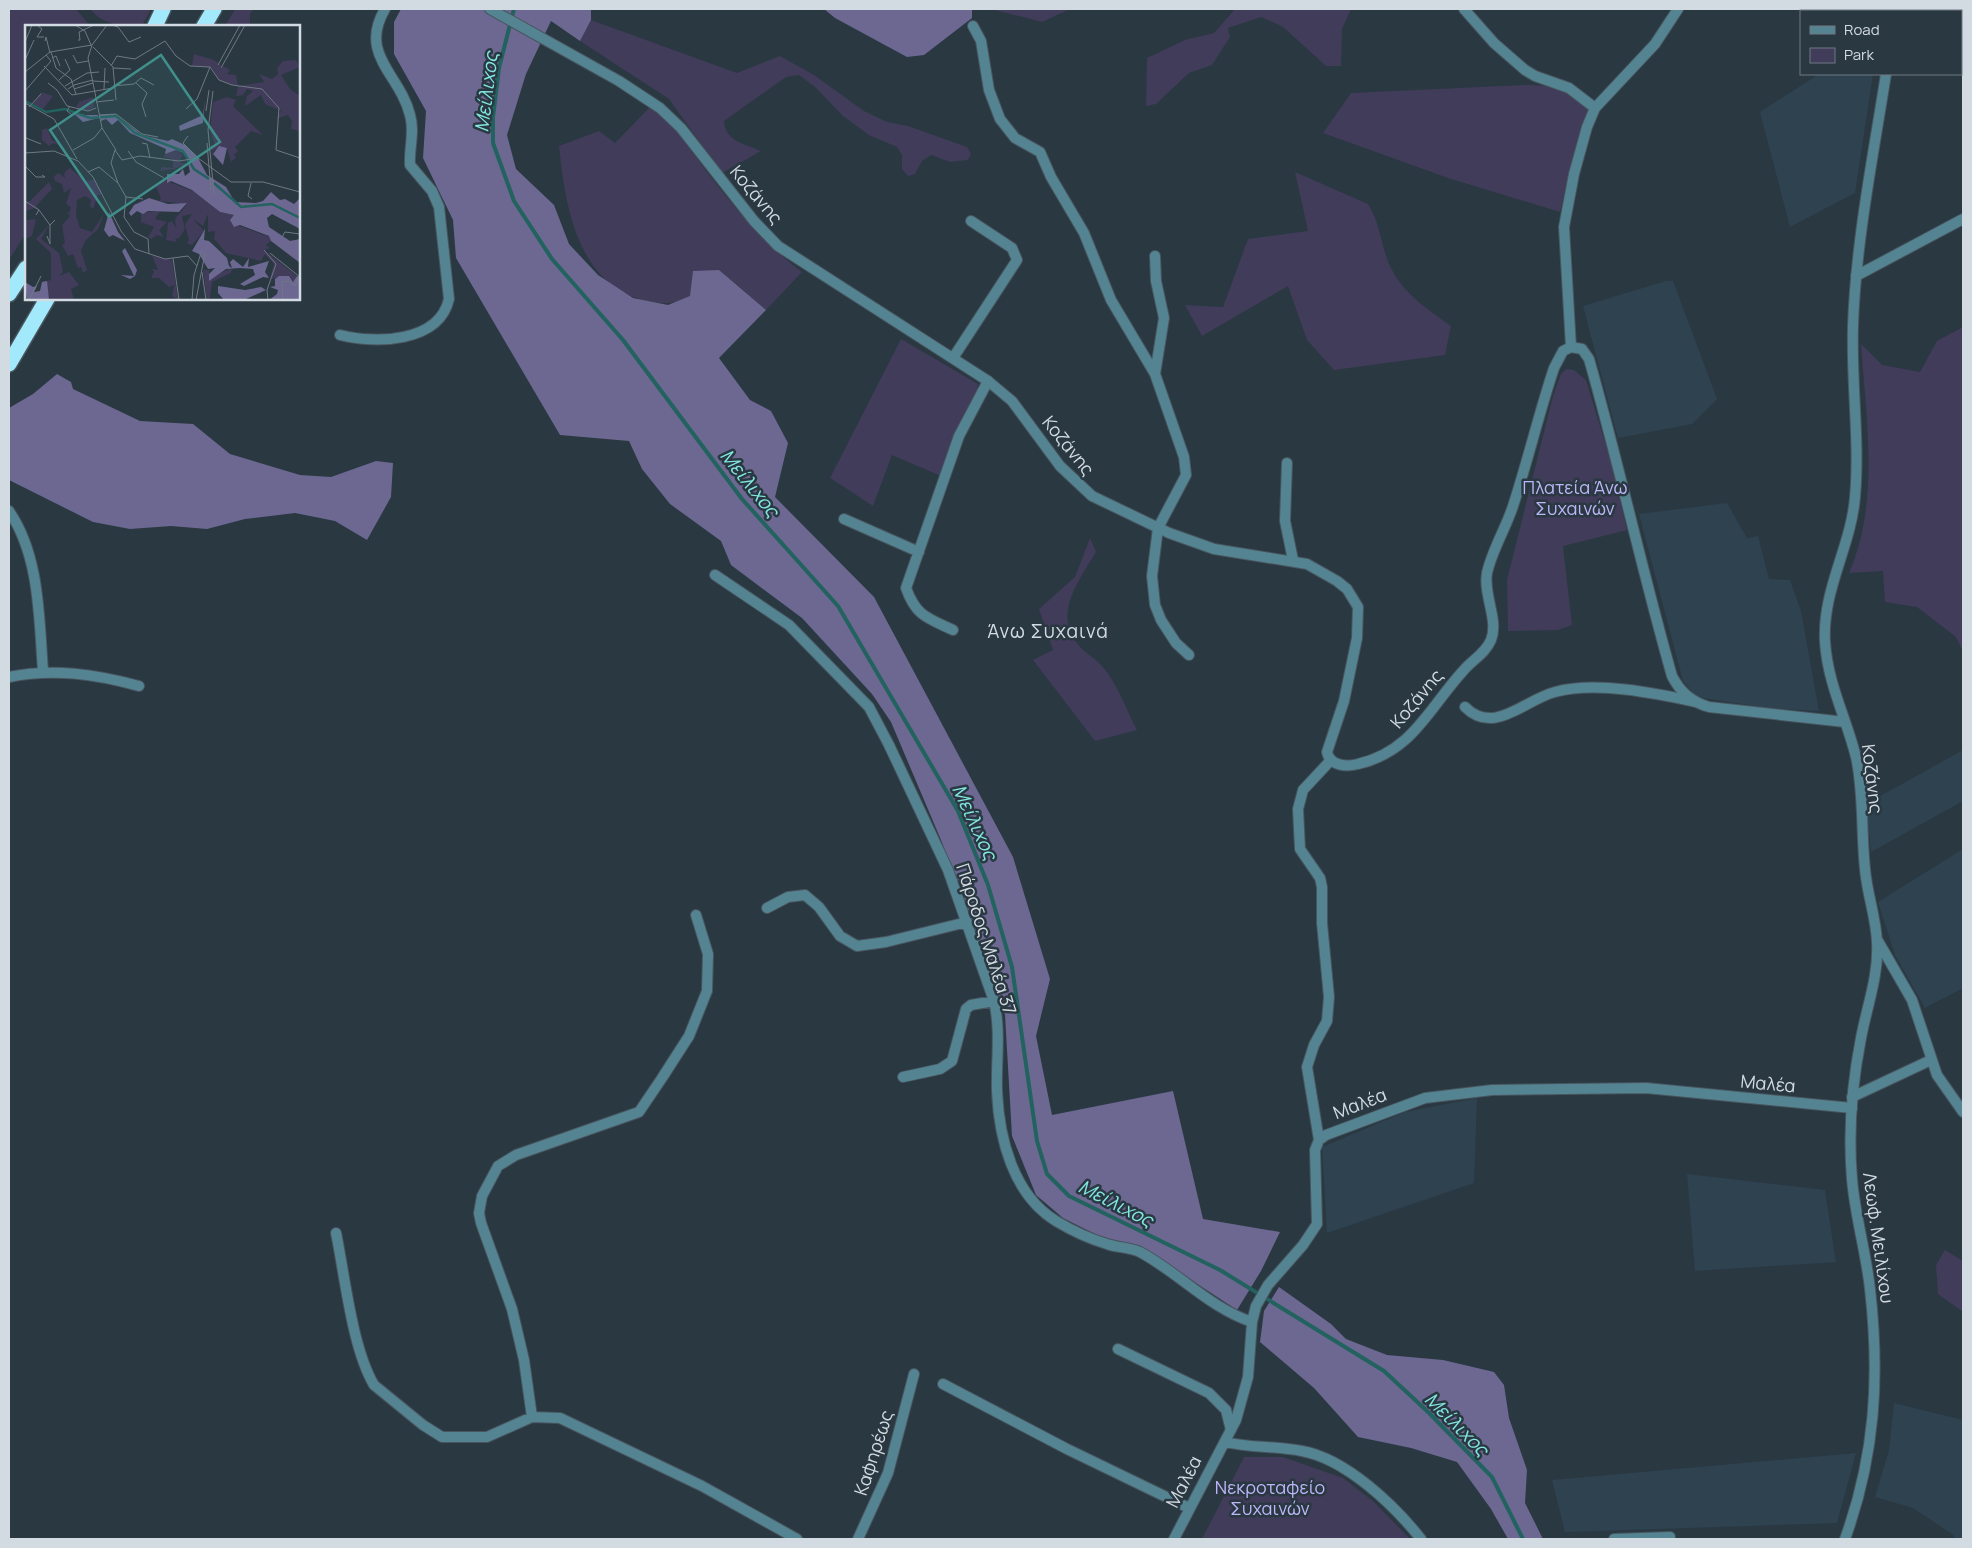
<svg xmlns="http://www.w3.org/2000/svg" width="1972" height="1548" font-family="Manrope,sans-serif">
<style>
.built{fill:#2e4250}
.green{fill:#403c5a}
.forest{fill:#6c6891}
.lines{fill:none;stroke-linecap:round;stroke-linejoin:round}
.stream{stroke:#22625f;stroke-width:4}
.minor-casing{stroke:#48555f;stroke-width:12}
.tertiary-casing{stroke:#48555f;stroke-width:12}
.motorway-casing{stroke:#48555f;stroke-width:18}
.minor{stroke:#548491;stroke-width:10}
.tertiary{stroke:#548491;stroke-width:10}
.motorway{stroke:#a2e9fb;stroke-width:15}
.labels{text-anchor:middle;stroke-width:5;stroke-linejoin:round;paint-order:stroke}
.street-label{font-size:18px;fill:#d3dbe2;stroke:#2a3842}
.park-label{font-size:18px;fill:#bdb6f9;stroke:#2a3842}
.water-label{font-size:19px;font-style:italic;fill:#82e6e1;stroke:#2a3842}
.neighbourhood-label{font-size:19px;letter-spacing:1px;fill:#d3dbe2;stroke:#2a3842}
.inset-river{fill:none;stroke:#22625f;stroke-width:2.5}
.inset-road{fill:none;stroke:#6e7982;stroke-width:1}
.view{fill:#408f8b;fill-opacity:0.15;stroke:#408f8b;stroke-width:2.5}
.inset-edge{fill:none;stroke:#d3dbe2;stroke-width:2.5}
</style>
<rect width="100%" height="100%" fill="#2a3842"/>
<path class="built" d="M1819,74H1873L1855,193L1790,227L1760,112Z
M1666,281H1673L1717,399L1692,424L1618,438L1583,306Z
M1727,503L1747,538L1758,536L1769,579L1790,580L1801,611L1819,711L1767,708L1697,697L1683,681L1639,514Z
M1963,750V801L1871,852L1866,804Z
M1963,849V988L1925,1008L1895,955L1878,902Z
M1477,1098L1474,1183L1327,1233L1322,1147L1405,1112Z
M1687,1174L1825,1190L1836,1262L1695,1271Z
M1894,1403L1963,1420V1539H1956L1952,1534L1913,1508L1875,1497L1889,1450Z
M1856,1453L1837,1523L1565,1532L1552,1480Z"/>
<path class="green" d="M9,9H76L90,26H26V233L9,260Z
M90,9H151L142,26C122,26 104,26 90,9Z
M235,9H254L250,13V26H225Z
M991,9H1070L1042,22Z
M1235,9H1351L1342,29L1341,66H1326L1283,27L1261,17L1228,28L1230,37L1212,65L1189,73L1156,104L1146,106L1147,58L1185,40L1214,33Z
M591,20L737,73L780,56L814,75L864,111L887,122L908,126L967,147L971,154L968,160L950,162L931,155L922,161L915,174L908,176L902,169V155L897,147L869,135L843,116L815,87L799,75L786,77L724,121C725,141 745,144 761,151L722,173L669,99L580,41Z
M1524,85C1554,85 1566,89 1589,109L1574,154L1560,212L1448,178L1323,133L1351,93Z
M652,105L665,116C708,172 745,229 802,272L766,310L719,270C710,278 701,289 691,296C676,305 663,304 647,301C577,286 565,205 559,146L599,131L615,143Z
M1295,172L1368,204C1381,224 1381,249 1392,270C1405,295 1429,310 1451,326L1445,355L1334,370L1307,340L1288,286L1202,336L1185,305L1223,307L1248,239L1308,231Z
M1963,327V652L1956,637L1917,607L1885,602L1883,571L1849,573C1880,501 1866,420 1861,344L1882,365L1920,372L1937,341Z
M901,339L978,384L977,395L941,476L892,455L873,506L830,478Z
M1566,369L1574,370L1586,380L1610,459L1627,530L1563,546L1572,625L1558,630L1508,631L1507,580L1553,396L1561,374Z
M1090,538L1096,552C1080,579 1054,612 1076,642C1083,652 1094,657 1102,666C1116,681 1127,711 1137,730L1095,741L1033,660L1053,650L1039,609L1075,577Z
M1945,1250L1963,1261V1312L1938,1294L1936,1265Z
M1244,1457H1283L1343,1478L1373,1501L1410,1539H1202Z"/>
<path class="forest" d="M401,9H591V20L580,41L551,21L526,74L507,135L516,169L554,205L569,244L598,275L633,298L668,305L690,296L693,271L719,270L766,310L719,358L750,400L771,411L788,443L775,497L874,597L1013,857L1050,979L1036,1036L1052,1115L1173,1091L1203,1219L1280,1232L1261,1271L1237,1310L1141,1247L1099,1236L1063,1218L1036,1195L1012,1136L1005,1015L941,840L891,722L872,694L802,618L731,565L721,541L670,504L642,469L629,441L560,435L456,258L453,220L423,158L426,111L394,54V22Z
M824,9H972V18L924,55L907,57L835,18Z
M57,374L71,382L73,389L140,421L193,424L230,454L300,475L331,477L376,461L393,463L391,497L367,540L335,521L295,513L245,519L207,529L171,526L130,529L93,522L9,480V408L33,394Z
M1279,1287L1331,1324L1346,1339L1387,1355L1443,1360L1494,1372L1504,1385L1509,1418L1527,1470L1525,1503L1543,1539H1508L1491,1509L1457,1462L1411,1448L1358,1437L1314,1388L1260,1342L1264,1311Z"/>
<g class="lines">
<path class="stream" d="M514,9L499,68L493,117V143L514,201L552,259L623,340L742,499L838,606L958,811L988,885L1012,967L1037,1141L1047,1174L1069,1196L1220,1270L1384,1371L1427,1411L1492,1477L1523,1539"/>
<defs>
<path id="minor" d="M1464,9L1494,43L1525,70L1535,76L1569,88L1595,108
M973,26L981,41L989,90L1000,119L1015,138L1040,152L1051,177L1084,233L1111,300L1155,374L1184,457L1186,475L1158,528L1152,576L1155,605L1161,620L1176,643L1189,655
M1856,276L1963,219
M340,335C375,344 439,343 449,299L439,207L432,191L410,165C409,147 415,132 410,115C400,74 358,55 385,9
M1571,347L1564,227L1574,174L1587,127L1595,108L1655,44L1678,9
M953,358L1017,260L1012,248L971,221
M1155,374L1164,318L1156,281L1155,256
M1287,463L1285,521L1293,560
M9,511C40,556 39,619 43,671
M844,519L919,552
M715,575L789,625L869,707L889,745L948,870L994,1001C1001,1032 996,1061 997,1091C999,1138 1013,1195 1056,1221C1071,1230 1090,1239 1107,1244C1118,1248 1129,1247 1140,1252C1179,1273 1210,1308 1252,1322
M953,630C927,618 916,616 906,588L959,436L988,381
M9,677C53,668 95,674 139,686
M1465,707C1494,736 1524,700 1555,692C1596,681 1655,693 1696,702
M767,908L788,897L805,895L819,907L840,936L857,946L886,942L967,922
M903,1077L940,1069L952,1061L966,1009L971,1005L994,1001
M1852,1097L1931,1060
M1319,1140L1307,1067L1314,1045L1327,1021L1329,997L1322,923V887L1320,878L1300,849L1298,809L1303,790L1331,760
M336,1233C345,1276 352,1348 374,1385L423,1425L442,1437H487L532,1417L560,1418L702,1486L797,1539
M1118,1349L1209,1393L1226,1410L1231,1430
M943,1384L1067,1449L1189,1508
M532,1417L524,1360L512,1309L481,1223L479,1213L482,1196L498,1166L516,1155L639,1112L662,1078L689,1036L707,991L708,954L696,915
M1225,1442C1250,1448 1276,1446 1302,1451C1346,1459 1394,1505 1421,1539
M858,1539L888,1473L914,1374
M1174,1539L1236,1420L1248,1377L1252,1322L1256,1306L1268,1285L1303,1245L1317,1224L1315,1150L1319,1140L1326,1135L1425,1098L1492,1090L1646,1088L1852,1108
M1614,1539L1670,1537"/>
<path id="tertiary" d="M490,9L619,81L660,108L681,128L754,221L778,246L988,381L1012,401L1060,466L1092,496L1169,533L1214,549L1307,564L1337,581L1347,589L1358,607L1357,638L1344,701L1327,752C1330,766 1346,767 1358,764C1412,752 1429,708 1463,671C1472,660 1485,654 1491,640C1499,620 1483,595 1487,573C1492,550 1506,528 1513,506C1528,460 1539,413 1554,368L1563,351L1571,347L1582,349L1589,359C1619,464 1642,571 1672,676C1680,692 1691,702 1709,707L1845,722
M1895,11V9
M1878,941L1912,1000L1937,1075L1963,1112
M1845,1539C1875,1456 1880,1378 1870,1289C1866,1252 1855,1216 1852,1179C1848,1132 1852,1084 1861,1038C1867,1006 1879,975 1877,942C1876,917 1867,894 1865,869C1861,832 1864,793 1856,757C1846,717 1828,685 1825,642C1822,590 1851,547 1855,497C1860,440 1851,383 1853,325C1856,241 1873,157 1886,74"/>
<path id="motorway" d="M155,26L163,9
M204,26L214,9
M9,294L26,268
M9,364L47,299"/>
</defs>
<use href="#minor" class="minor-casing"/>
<use href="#tertiary" class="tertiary-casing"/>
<use href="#motorway" class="motorway-casing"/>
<use href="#minor" class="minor"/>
<use href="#tertiary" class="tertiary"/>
<use href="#motorway" class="motorway"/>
</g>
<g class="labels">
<g class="street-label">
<text transform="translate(756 195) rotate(50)" y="6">Κοζάνης</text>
<text transform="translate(1068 446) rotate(51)" y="6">Κοζάνης</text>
<text transform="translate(1417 699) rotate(-50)" y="6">Κοζάνης</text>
<text transform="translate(1872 779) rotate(83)" y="6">Κοζάνης</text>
<text transform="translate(986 939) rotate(72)" y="6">Πάροδος Μαλέα 37</text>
<text transform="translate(1768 1084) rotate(5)" y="6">Μαλέα</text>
<text transform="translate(1360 1104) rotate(-21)" y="6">Μαλέα</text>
<text transform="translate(1878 1238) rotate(82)" y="6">Λεωφ. Μειλίχου</text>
<text transform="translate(874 1453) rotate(-72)" y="6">Καφηρέως</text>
<text transform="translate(1184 1482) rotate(-63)" y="6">Μαλέα</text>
</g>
<g class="park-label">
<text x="1575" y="494">Πλατεία Άνω<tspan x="1575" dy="21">Συχαινών</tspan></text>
<text x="1270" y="1494">Νεκροταφείο<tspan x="1270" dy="21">Συχαινών</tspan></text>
</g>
<g class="water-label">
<text transform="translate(486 92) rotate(-83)" y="7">Μείλιχος</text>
<text transform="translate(750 483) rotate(51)" y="7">Μείλιχος</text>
<text transform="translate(975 822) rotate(65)" y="7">Μείλιχος</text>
<text transform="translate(1116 1203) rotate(27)" y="7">Μείλιχος</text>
<text transform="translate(1457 1424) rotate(45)" y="7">Μείλιχος</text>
</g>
<g class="neighbourhood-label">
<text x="1048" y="638">Άνω Συχαινά</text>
</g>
</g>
<g transform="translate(25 25)">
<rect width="275" height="275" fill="#2a3842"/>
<path d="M169,29L189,35L196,40L195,45L198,41L205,45L202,49L211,50L213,61L239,57L234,49L247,54L253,49L252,43L258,36L271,35L275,42L256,50L265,64L275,71V106L266,104L267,96L263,90L251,94L256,86L240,79L236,70L220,81L222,71L228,66L222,64L218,70L211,71L213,62L194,55L187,43L167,41ZM16,67L28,71L18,84L8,79ZM68,72L69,82L63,85L51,82L54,77ZM202,72L211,75L208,81L238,110L226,106L210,122L213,127L209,129L211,133L206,137L202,123H193L188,126V137L186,120H190L185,105L188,77ZM22,103L27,115L38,121L28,118L24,121L17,115V105ZM151,125L158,130L154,137L161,139L149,144L135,146L137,142L148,143V134L139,132L140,129ZM45,143L60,156L69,155L77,169L73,170L68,184L65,181L66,175L60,171L52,175L51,191L55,203L67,207L80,187L73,204L60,216L56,226L62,245L58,248L56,242L53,243L48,229L43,231L37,220L40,218L37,200L45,191L41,186L44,188L46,182L41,179L46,163L39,168L37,159L30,156L29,151L34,148L40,153L39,148ZM139,155L173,168L195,187L210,190L211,200L245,212L246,216L241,220L245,223L239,225L272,251L268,257L264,251L245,254L249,239L240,229L236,236L201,228L189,214L190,206L183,207V189L178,201L168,194L179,206L167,220L161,218L164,216L160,199L167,189L157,191L160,204L154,213L150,214L152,217L141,215L143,198L147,196L151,203L150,194L162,179L134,176L136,173L131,162ZM24,157L27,164L11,181L15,185L9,183L0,187V177L5,176ZM135,186L130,194L142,197L134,205L139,212L132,210L126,214L123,212L129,202L116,197V188ZM11,194L7,211L0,214V195ZM24,200L16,214L34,228L38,247L34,251L44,247L54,260L46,264L49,275H22L25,273L20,263L22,256L26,255V228L11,214ZM127,231L147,235L153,275L147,271L149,260L144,262L134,253H126L129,247L127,244L133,245ZM207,243L206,248L187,257L185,273L182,275L178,245H184V249L188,251Z" fill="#403c5a"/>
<path d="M180,75L178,98L155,106L154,101L178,90ZM44,84L57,90H73L74,93L58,97ZM89,89L117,110L143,116L147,114L160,120L172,131L182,150L201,162L210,177L231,178L238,176L246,167L255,175L260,174L269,179L275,173V204L247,189L242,193L244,202L265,216L275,214V238L246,216L244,211L215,200L209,202L205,195L209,190L195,187L167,165L146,156L142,158V149H154L158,144L160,151L165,147L161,129L151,125L140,129L141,124L105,108L93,95L87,100L81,94L76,96L75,90ZM194,121L202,123L198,140L188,129ZM124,173L143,179L162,178L154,187L123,186L118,189L112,186L106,191L104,188L109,180ZM84,187L93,207L100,216L88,210L84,212L79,205ZM180,204L179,215L184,216L202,233L204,241L207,243L205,237L208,234L218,242L224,233L223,242L244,236L240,247L244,253L238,252L219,261L215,259L230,250L228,244L215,243L201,244L184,256V249L190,243L183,244L174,229L167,226ZM100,223L112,245L110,251L105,254L96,250L109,251L97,226ZM254,251H264L268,257L272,251L275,253V275H244L252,269L253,265L245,262L250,261V254ZM22,256L24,274L2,275L0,257L8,262L12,261L9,267L15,266L17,257ZM193,261L220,265L236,262L241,265L221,274L199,275L193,268Z" fill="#6c6891"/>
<path class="inset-river" d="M0,76L21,87L40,84L65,93L91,91L110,108L158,126L169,144L184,154M189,158L216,182L247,179L275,193"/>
<path class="inset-road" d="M12,0L17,4L12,12H19M50,0L60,6L66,20M87,0L93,2L104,17L116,12M53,15H55L54,7L69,0M20,16L21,12L25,28M0,17L7,0M67,20L82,0M68,22L88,42L91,75M26,27L31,43L46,54L51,69M48,30L52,38L63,36M27,33L31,31L35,41M0,35L9,15M193,40L215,0M19,41L47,70L88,63M86,41L92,31L110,34L140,16L151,31L165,41L185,42L194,55L207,60L237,64L254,83L251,125L275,133M88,43L106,44M196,43L220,0M0,47L25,27L67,20M34,55L45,45L40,34M68,56L84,57M23,58L32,65L42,81L63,86L71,83M111,58L122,68L117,79L121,92M40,61L62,48L74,47M88,61L109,59L116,53L129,60M43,64L49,60L68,55M49,64L68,58M79,64L80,43M0,66L26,36L21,30M188,66L183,105L189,169M71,77L89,75M0,78L29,94L52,134M4,82L16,69M161,84L172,74L185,42M181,86L184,65M74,90L91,89L117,109L133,112M42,94L47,90L42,86L45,81M77,103L91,125M163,111L158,118L173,133M1,113L16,119M117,118L122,119L125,133M182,118L186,165M48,125L69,113L77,103L63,33L67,20M103,126L111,137L139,153M0,128L29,126L53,136L68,152L96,206L110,224L140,234L163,231L172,241M0,141L11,152H20L17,150M63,147L74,142L93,158L86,138L90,125L97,135L115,131L154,136L173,133L206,157H238L275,167M93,158L101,172L99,192L109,207L123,214L124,229M226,158L223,171L227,174M101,172L118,174M0,176L14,185L11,190M14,185L25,200L30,195M22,211L25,219V200M257,212L260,207L275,209M239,225L251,239L242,265L243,275M245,228L275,252M148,233L154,275M177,247L181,275M4,275L16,251M167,275L169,250L177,225M171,275L180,228M258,275L257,257L264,256L270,261L274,251"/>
<path class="view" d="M136,30L195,117L84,192L25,105Z"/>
<rect width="275" height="275" class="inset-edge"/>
</g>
<rect width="1972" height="1548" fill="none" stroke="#d3dbe2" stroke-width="20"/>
<rect x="1800" y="10" width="162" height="65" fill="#2a3842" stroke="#6e7982"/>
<rect x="1810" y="26" width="25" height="8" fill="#548491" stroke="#6e7982"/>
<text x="1844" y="35" font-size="15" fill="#d3dbe2">Road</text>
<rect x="1810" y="48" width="25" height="15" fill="#403c5a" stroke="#6e7982"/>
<text x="1844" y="60" font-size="15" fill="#d3dbe2">Park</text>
</svg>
